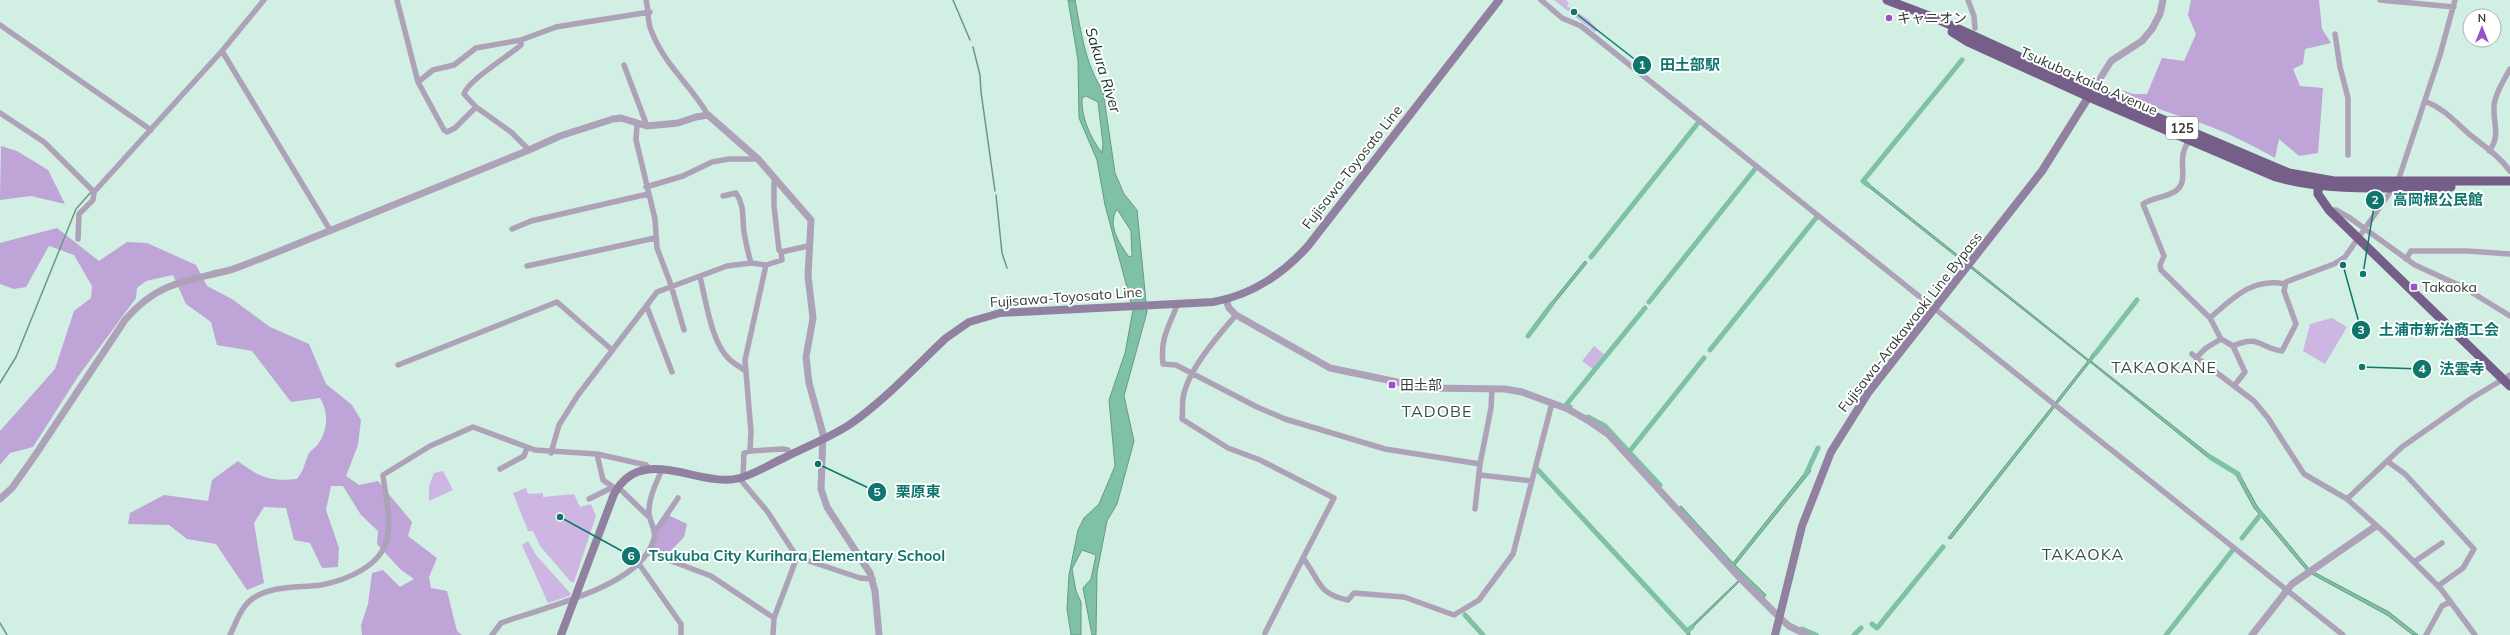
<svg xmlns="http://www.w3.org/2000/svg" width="2510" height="635" font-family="Mulish,'Noto Sans JP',sans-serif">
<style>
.green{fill:#cdb6e1}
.forest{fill:#bfa4d7}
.water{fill:#7fc1a7;stroke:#689986;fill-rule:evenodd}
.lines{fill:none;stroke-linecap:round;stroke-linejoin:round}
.stream{stroke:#689986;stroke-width:1.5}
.canal{stroke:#7fc1a7;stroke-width:5}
.minor{stroke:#aea2b9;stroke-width:5.5}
.tertiary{stroke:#aea2b9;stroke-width:7}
.secondary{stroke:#9280a1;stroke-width:8}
.trunk{stroke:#755e88;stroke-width:9}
.poi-dot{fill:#9753c7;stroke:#fff;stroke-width:1.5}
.labels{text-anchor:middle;stroke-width:4;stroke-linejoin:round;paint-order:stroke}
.shield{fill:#fff;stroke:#6f7774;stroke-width:1}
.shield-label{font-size:13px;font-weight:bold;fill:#313d38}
.poi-label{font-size:14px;fill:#313d38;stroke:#fff;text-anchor:start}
.street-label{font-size:14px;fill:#313d38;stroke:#fff}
.water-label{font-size:15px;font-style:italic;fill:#143428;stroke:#fff}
.quarter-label{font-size:16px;letter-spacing:1px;fill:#375147;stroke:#fff}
.leader{fill:none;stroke:#0f766e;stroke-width:1.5}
.callout-dot{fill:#0f766e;stroke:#fff;stroke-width:1.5}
.mark-label{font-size:12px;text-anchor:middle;font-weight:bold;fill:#fff}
.callout-label{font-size:15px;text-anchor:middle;font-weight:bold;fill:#0f766e;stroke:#fff;stroke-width:4;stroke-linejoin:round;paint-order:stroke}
</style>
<rect width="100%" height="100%" fill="#d1efe2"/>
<path class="green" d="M1554,0H1566L1569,3L1567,6L1588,19L1598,30L1595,32Z
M2332,318L2347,327L2325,364L2303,351L2310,324Z
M1594,346L1604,354L1593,369L1582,361Z
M443,471L453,490L429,501V486L434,473Z
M526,488L528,494L543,493V497L574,494L580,507L591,504L596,516L574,582H571L540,546L533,531H528L513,493Z
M528,541L536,555L571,594L569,596L548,603L522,545Z"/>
<path class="forest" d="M2191,0H2319L2322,29L2331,43L2305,49L2303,64L2293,69L2300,86L2323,88L2318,153L2299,156L2279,139L2275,158C2254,146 2232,135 2209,126C2179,115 2148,108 2121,90L2133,94H2147L2162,58L2184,61L2196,34L2188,15Z
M1,146L17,151L48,170L65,204L31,196L0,200Z
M57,228L99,261L127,242L147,243L196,265L207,286L232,299L270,327L309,344L326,384L352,405L361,420L358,445L346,476L359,485L378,481L412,522L408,536L437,558L429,577L431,588L447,591L457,631L462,635H362L361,625L368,604L372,573L383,570L400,587L414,579L400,569L377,544L378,531L361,515L343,486H331L326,510L339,548L338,567L322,568L310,543L294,540L286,508L264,507L254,523L264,583L247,590L216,544L187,539L169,525L128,524L130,513L164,495L208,501L212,480L238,461C259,477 270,482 297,479C304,470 305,462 309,453C311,450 315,448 318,444C328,430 329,413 320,398L291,402L252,351L217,345L211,322L186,304L173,275L146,281L137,288L136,298L77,378L33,447L10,453L0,465V431L55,369L74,311L91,298L92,286L74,255L49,246L26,287L14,289L0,284V243Z
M668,515L687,524L684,537L664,558L652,550L657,532Z"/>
<path class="water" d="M1068,0H1075C1081,31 1085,64 1103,91L1115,173L1124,194L1137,210L1147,312L1124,396L1134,441L1117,504L1107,521L1097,572L1096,635H1092L1083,588L1091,579L1096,555L1082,550L1072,569L1076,591L1081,602V635H1071L1067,609L1069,575L1078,530L1084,518L1099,504L1115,466L1109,400L1125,353L1133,310L1105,205L1097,160L1079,118L1078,60ZM1086,96L1098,102L1103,144L1102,153C1090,137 1081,117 1082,98ZM1117,209L1131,231L1132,256L1129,257C1119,243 1107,225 1117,209Z
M1861,181H1865L2089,360L2093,353L2096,355L2091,361L2215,459L2213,461L2206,456L2090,362L1951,539L1948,538L2088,361Z
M1585,261L1587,263L1549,310L1547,308Z
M1808,469L1811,471L1735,565L1766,595L1764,598L1742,579L1689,631L1690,635H1687L1688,629L1741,578L1678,508L1681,506L1733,563Z
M2239,473L2257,506L2310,570L2389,612L2418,635H2413L2387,615L2308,572L2254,508L2236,475Z"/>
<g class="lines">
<path class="stream" d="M953,0L970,40
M973,47L980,75L981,92L995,191
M996,195L1002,253L1007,268
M0,383L16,357L76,209L91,192
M0,623L7,635"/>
<path class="canal" d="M1868,185L1863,181L1962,60
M1591,257L1698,123
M1649,302L1755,169
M1528,336L1552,304
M1710,350L1816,218
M2095,354L2137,300
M1570,407L1566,405L1645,308
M1588,417L1605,426L1629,452
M2210,457L2238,474L2240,479
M1538,470L1687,631L1692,627
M1806,474L1818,448
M1660,485L1629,452L1704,358
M2242,538L2261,514
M1465,615L1483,635
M1872,624L1877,628L1943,547
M1802,629L1816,635
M1854,635L1861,628
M2166,635L2232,551"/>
<path class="minor" d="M397,0L418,82L444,130L447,132L455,128L476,107
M646,0C649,10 647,21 651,30C664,65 691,85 708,115
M1541,0L1562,18L1581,26L2343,635
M1968,0L1974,16L1975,28
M2380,0L2454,7
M0,25L151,130
M2335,34L2340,67L2348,98V155
M521,40V45C510,55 467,81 464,94L476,107L511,132L529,150
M222,51L330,230
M624,65L647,126
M418,82L433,70L454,65L476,48L521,40L556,27L574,24L650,12
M2425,101C2446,110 2453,120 2469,134C2484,146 2499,156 2510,171
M0,113L44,142L94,192
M637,125L636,140L655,219L657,248L671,285L684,330
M2189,141C2175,159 2190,179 2177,190C2167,198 2153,197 2143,204L2164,256L2160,265L2161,270L2210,318L2221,339L2233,346L2245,372L2234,386
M2489,151C2503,134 2490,118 2495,100C2498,89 2505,78 2510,69
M776,179L774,182V206L779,250L781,252
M646,187L683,176L712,162L729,159H758
M723,196L736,193C745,206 742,218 744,232C746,243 748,253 751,263
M2329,210H2336L2350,218L2415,265L2463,287L2510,316
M512,229L531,221L648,194
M78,239L79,214L93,200L94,192L222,51L264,0
M2406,259L2411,251H2467L2510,254
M527,266L655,238
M700,277C706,300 711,342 729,359C733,363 739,366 744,370
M1178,303C1169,327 1160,337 1163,364L1176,365L1257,407L1285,419L1385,449L1480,464L1475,509
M647,307L672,372
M1236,315C1218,336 1188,369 1183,398C1182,405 1183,412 1182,419L1228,448L1260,460L1334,498L1303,558
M2210,318C2233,298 2253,277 2285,284
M2233,346C2260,334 2259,348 2282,351L2296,324L2284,291L2286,282L2334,264L2345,257L2398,181L2440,55L2455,0
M2192,354L2254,401L2268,418L2304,474L2347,499L2387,535L2441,589L2475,635
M2196,358L2206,348L2221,339
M398,365L557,302L611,349
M750,451L783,449L788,450L790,455
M551,453L559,425L578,395L657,292L727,266L751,263L766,265L782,260L781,252L808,246
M597,454L603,480L613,487L622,491L649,517
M2387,461L2405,474L2474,549L2463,568L2438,586
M1480,464L1491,408L1492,389
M500,469L524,456L527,448
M1480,475L1532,481
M743,477L744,453L750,451L751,432L745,360L766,265
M739,478L767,511L797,557L860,578L873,579
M589,499L613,487
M2347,499L2402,447L2472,398L2510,375
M655,532L678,498
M650,553L711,576L774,618
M2414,562L2442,543
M639,564L681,624V635
M1265,633L1303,558C1320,580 1317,594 1348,600L1354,593L1404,597L1454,615L1479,600L1513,554L1552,403
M230,635C236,623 241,607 252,599C272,585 298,588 321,585C347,580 381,566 387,539C392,519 385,494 383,475L430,446L473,427L535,450L597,454L646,465L650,469
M492,635L501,623C544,607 641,587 654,539C657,529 649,522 649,513C648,498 657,482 662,469
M773,635L774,618L797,557
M2426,635L2442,606L2450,602"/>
<path class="tertiary" d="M2093,90L2111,61L2142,41L2152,29L2160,14L2163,0
M1226,300L1229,308L1236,315L1330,368L1426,388L1505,389L1522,392L1568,409L1589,421L1608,434L1738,576L1779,617L1789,626L1807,635
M0,499L12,488L34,457L125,320C155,285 180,282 222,272C235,270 247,263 260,259L529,150L560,136L613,119L621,118L647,126L678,123L696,117L708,115L758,159L811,220L808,276L813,318L806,357L809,383L823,434L821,489L827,507L870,573L875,591L879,635
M2252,635L2292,584L2376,526"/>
<path class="secondary" d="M561,635L614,494C642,442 699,489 740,478C755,474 770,464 784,458C805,447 829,438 849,425C884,401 915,367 946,338L969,322L1000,313L1213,302C1252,295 1282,275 1308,246L1499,0
M1775,635L1802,526L1831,452L1868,393L2042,171L2091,93"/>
<path class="trunk" d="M1887,0L1937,19L2079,84L2289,173L2334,181H2510
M1952,32L1968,42L2089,97L2276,177C2333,193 2393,187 2451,187
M2318,181V194L2329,210L2510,386"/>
</g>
<g class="poi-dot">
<circle cx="1889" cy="18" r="4"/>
<rect x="2410" y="283" width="8" height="8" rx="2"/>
<rect x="1388" y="381" width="8" height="8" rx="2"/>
</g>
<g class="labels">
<rect class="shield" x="2166" y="117" width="32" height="22" rx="3"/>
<g class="shield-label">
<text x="2182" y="133">125</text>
</g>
<g class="poi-label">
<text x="1897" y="23">キャニオン</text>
<text x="2422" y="292">Takaoka</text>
<text x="1400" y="390">田土部</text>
</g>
<g class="street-label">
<text transform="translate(2089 81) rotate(24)" y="5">Tsukuba-kaido Avenue</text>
<text transform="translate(1352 167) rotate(-52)" y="5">Fujisawa-Toyosato Line</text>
<text transform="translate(1066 297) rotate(-4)" y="5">Fujisawa-Toyosato Line</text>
<text transform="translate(1910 322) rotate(-52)" y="5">Fujisawa-Arakawaoki Line Bypass</text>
</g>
<g class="water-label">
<text transform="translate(1103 70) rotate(73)" y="5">Sakura River</text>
</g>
<g class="quarter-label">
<text x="2164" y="373">TAKAOKANE</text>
<text x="1437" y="417">TADOBE</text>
<text x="2083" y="560">TAKAOKA</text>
</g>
</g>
<path class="leader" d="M1574 12L1642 65M2363 274L2375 200M2343 265L2361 330M2362 367L2422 369M818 464L877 492M560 517L631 556"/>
<g class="callout-dot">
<circle cx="1574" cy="12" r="4"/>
<circle cx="2363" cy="274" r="4"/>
<circle cx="2343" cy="265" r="4"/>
<circle cx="2362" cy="367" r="4"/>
<circle cx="818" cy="464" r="4"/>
<circle cx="560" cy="517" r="4"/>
<circle cx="1642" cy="65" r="10"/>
<circle cx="2375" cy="200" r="10"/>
<circle cx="2361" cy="330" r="10"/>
<circle cx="2422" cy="369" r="10"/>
<circle cx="877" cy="492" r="10"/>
<circle cx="631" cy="556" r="10"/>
</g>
<g class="mark-label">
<text x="1642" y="69">1</text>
<text x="2375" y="204">2</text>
<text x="2361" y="334">3</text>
<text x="2422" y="373">4</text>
<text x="877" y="496">5</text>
<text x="631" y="560">6</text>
</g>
<g class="callout-label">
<text x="1690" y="70">田土部駅</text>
<text x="2438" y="205">高岡根公民館</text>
<text x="2439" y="335">土浦市新治商工会</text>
<text x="2462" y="374">法雲寺</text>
<text x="918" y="497">栗原東</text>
<text x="797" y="561">Tsukuba City Kurihara Elementary School</text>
</g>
<g transform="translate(2482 28)"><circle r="19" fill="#ffffff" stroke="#adb1af"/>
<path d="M0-3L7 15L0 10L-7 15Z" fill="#9753c7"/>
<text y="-6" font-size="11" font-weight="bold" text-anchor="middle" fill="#313d38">N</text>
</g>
</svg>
